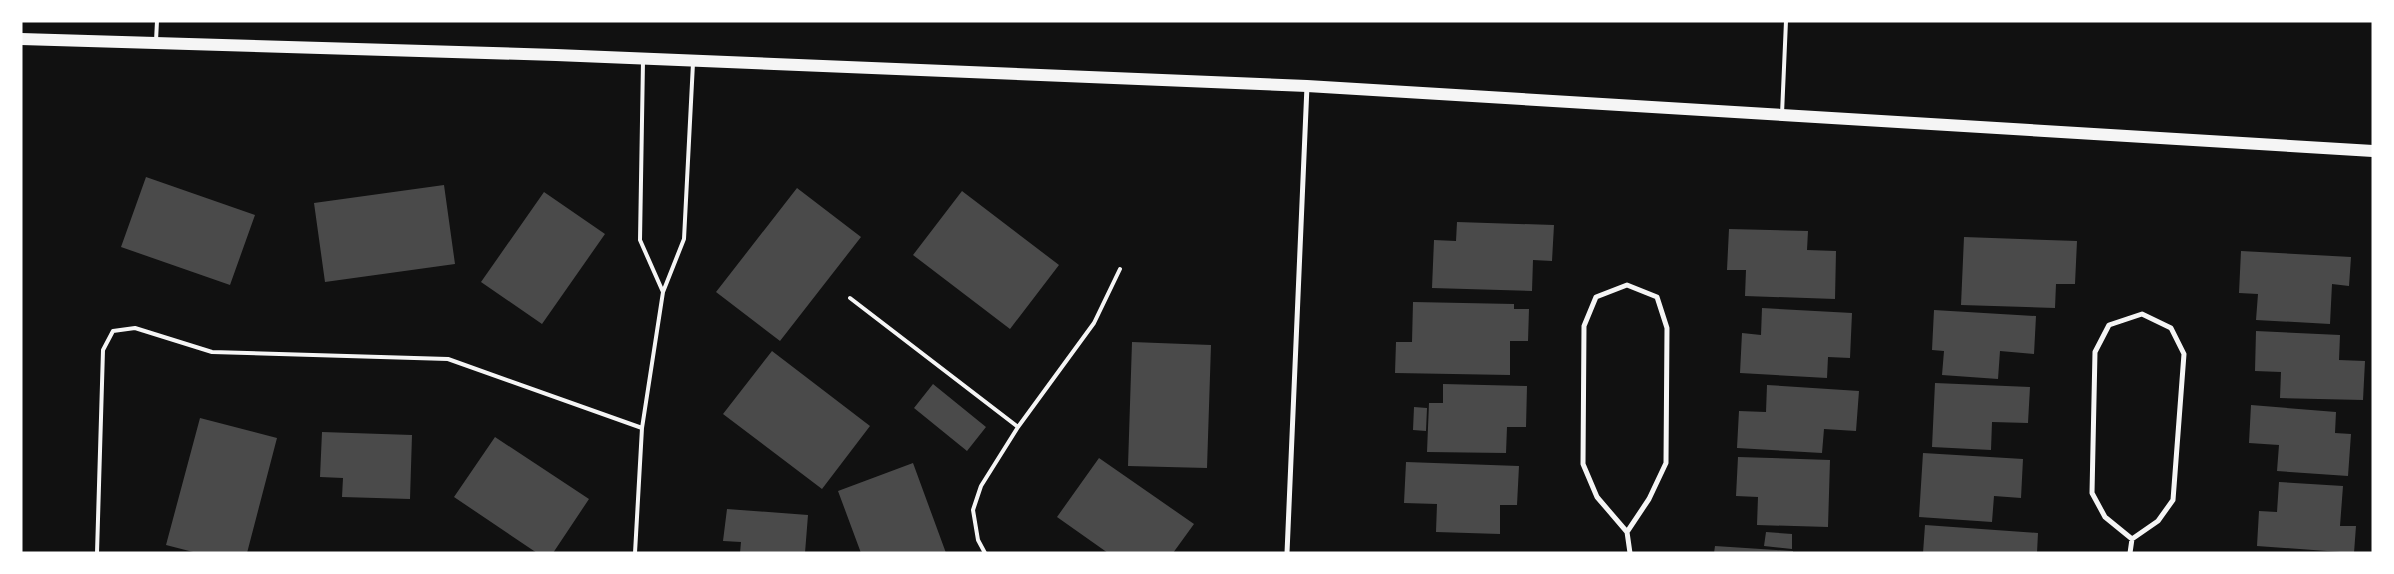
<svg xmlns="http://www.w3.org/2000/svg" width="2394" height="574" font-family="'IBM Plex Sans',sans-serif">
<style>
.building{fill:#4a4a4a}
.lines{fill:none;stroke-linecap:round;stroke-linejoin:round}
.service{stroke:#f5f5f5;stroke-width:4}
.minor{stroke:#f5f5f5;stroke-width:5}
.primary{stroke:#f5f5f5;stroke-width:12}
</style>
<rect width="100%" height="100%" fill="#111"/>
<path class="building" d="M146,177L255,215L230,285L121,247Z
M444,185L455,264L325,282L314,203Z
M797,188L861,237L780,341L716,292Z
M962,191L1059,265L1010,329L913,255Z
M544,192L605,234L542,324L481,282Z
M1457,222L1554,225L1552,261L1533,260L1532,291L1432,288L1434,240L1456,241Z
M1729,229L1808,231L1807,250L1836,251L1835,299L1745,296L1746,270H1727Z
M1964,237L2077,241L2075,284H2056L2055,308L1961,305Z
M2241,251L2351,257L2349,286L2332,284L2330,324L2256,320L2258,294L2239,293Z
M1413,302L1514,304V309H1529L1528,341H1510V375L1395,373L1396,342H1412Z
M1762,308L1852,313L1850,358L1828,357L1827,378L1740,373L1742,333L1761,335Z
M1934,310L2036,316L2034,354L2000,351L1998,379L1942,375L1944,351L1932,350Z
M2256,331L2340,335L2339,360L2365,361L2363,400L2280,398L2281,372L2255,371Z
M1132,342L1211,345L1207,468L1128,466Z
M772,351L870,426L822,489L723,414Z
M1935,383L2030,387L2028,423L1992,422L1991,450L1932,447Z
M933,384L986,427L967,451L914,408Z
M1443,384L1527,386L1526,427H1507L1506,453L1427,452L1429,403H1443Z
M1767,385L1859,391L1856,431L1824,429L1822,453L1737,448L1739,411L1766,412Z
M2251,405L2336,412L2335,433L2351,434L2348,476L2277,471L2279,445L2249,443Z
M1414,407L1427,408L1426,431L1413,430Z
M200,418L277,438L247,553H197L166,545Z
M322,432L412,435L410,499L342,497L343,478L320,477Z
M495,437L589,499L553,553H537L454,497Z
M1923,453L2023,459L2021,498L1994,496L1992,522L1919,517Z
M1738,457L1830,460L1828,527L1757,525L1758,497L1736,496Z
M1099,458L1194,524L1173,553H1108L1057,517Z
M1406,462L1519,466L1517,505H1500V534L1436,532L1437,504L1404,503Z
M913,463L946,553H861L838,491Z
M2279,482L2343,486L2340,526H2356L2354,553L2257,546L2259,511L2277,512Z
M727,509L808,515L805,553H740L741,542L723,541Z
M1925,525L2038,533L2037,553H1923Z
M1766,532L1792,534V549L1764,546Z
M1715,546L1793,551V553H1714Z"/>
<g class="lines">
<path class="service" d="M156,41L157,21
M643,61L640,240L663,292
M1782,114L1786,21
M850,298L1018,427
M97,553L103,350L113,331L135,328L212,352L448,359L642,428L663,292L684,239L693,63
M635,553L642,428
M985,553L978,540L973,510L981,486L1018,427L1094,323L1120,269"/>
<path class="minor" d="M2142,314L2171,328L2184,354L2173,500L2158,521L2132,539L2105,517L2092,493L2095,352L2109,325Z
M1627,532L1649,499L1666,463L1667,328L1657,297L1627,285L1596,297L1584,326L1583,464L1597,497L1627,532L1630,553
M1287,553L1307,86
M2130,553L2132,539"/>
<path class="primary" d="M21,39L556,55L1307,86L2373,151"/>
</g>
<rect width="2394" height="574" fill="none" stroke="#ffffff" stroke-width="45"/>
</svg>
